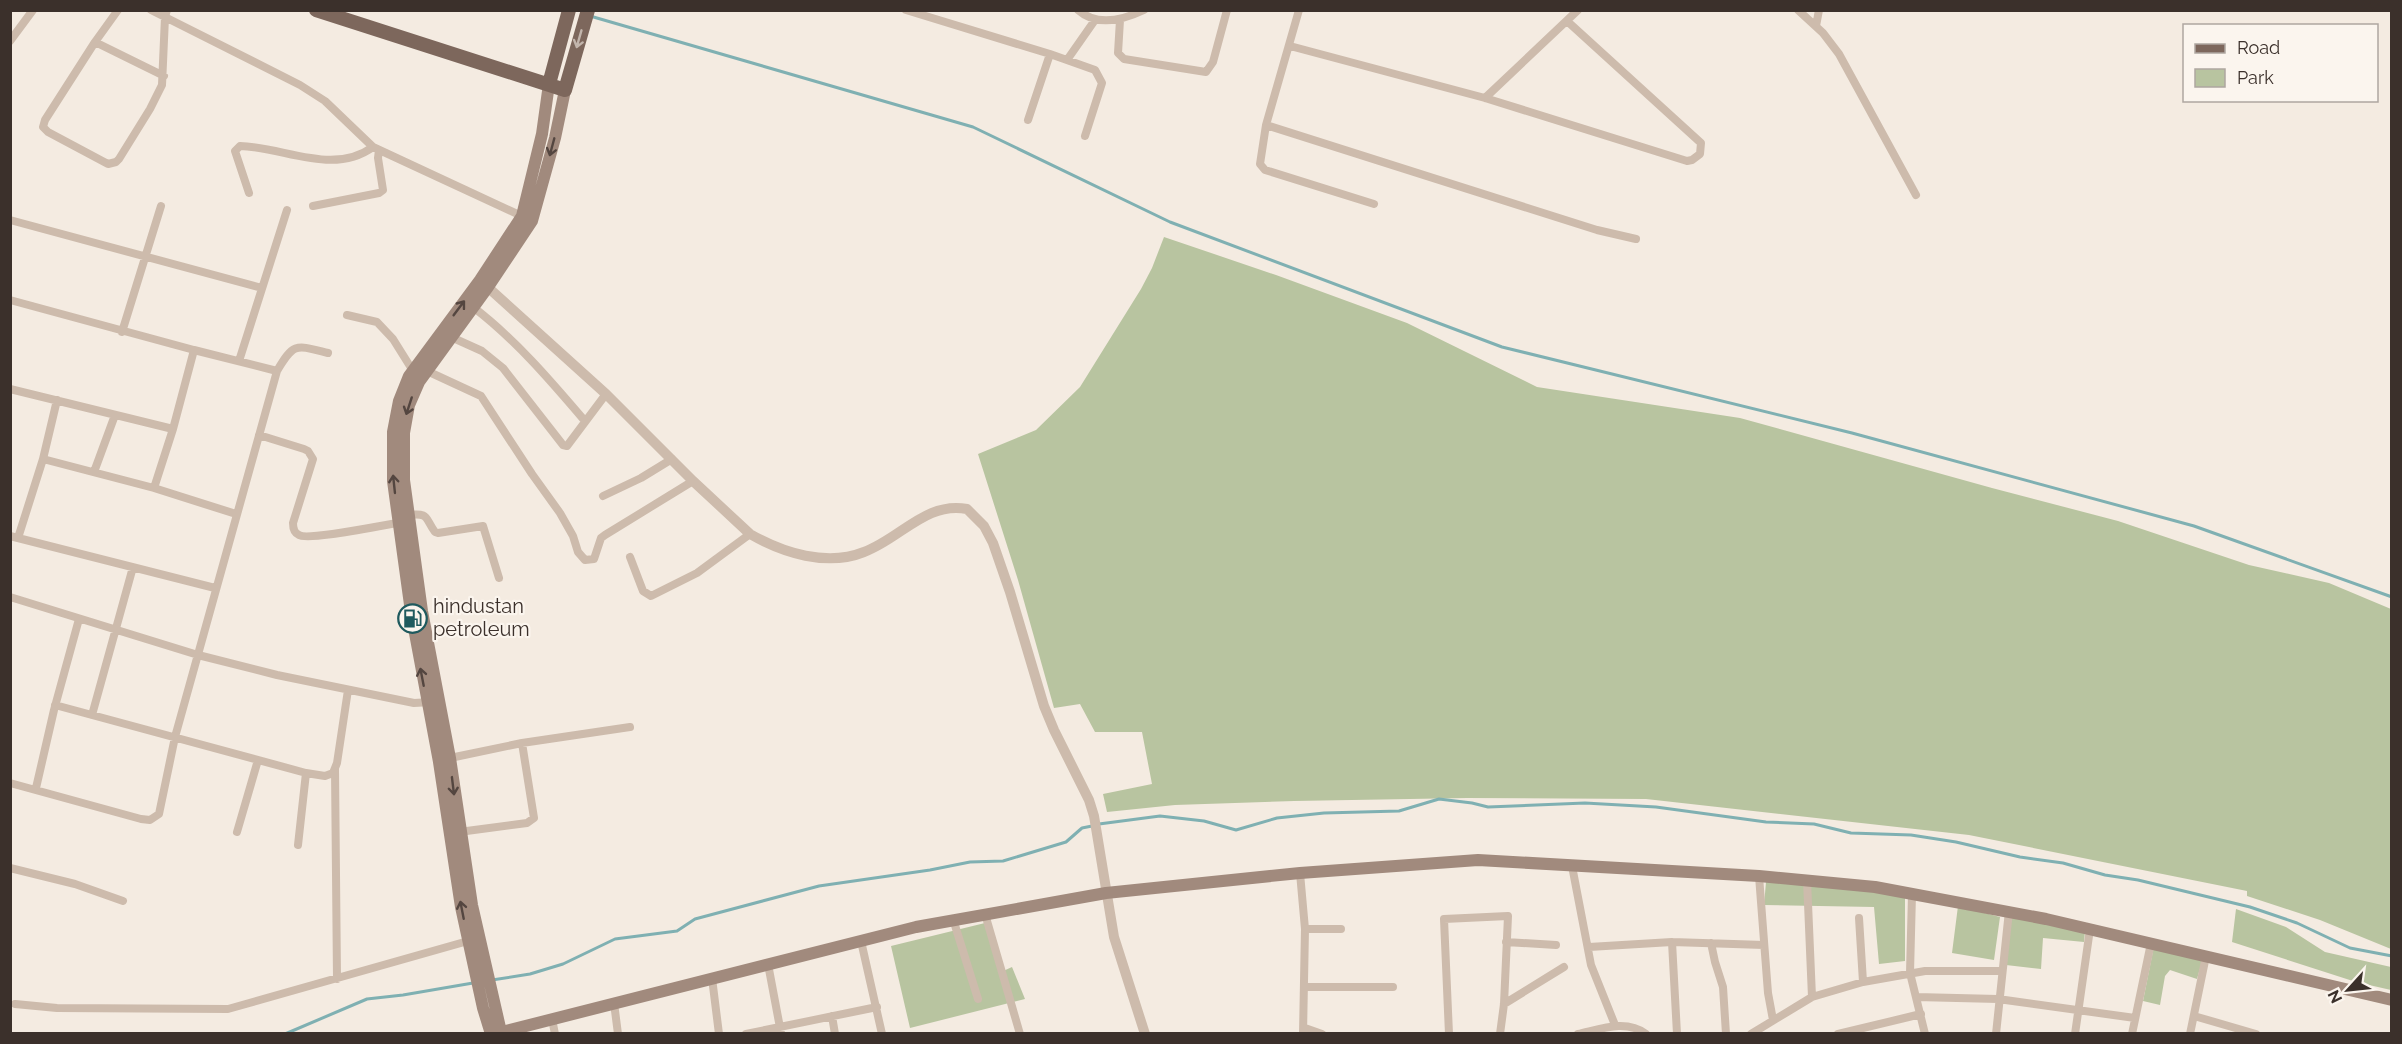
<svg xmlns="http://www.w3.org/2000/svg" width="2402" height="1044" font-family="Raleway,sans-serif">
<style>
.green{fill:#b8c4a0}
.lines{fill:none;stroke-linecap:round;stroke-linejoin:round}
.stream{stroke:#7fb0b2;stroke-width:3}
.minor{stroke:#cdbbac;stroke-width:8}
.tertiary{stroke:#cdbbac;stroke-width:10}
.secondary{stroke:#a18a7d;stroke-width:12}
.primary{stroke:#7d675c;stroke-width:14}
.oneway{stroke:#c2b5ac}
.oneway2{stroke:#544640}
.labels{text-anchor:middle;stroke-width:4.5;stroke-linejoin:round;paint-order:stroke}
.poi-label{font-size:20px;fill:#3b302b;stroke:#fbf5ee;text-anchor:start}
</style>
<rect width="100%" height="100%" fill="#f4ebe1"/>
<path class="green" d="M1164,237L1276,275L1407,323L1537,387L1740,418L1992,488L2118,521L2249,565L2329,583L2391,609V949L2320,920L2247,896V891L1969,835L1646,799L1467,798L1294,801L1175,805L1107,812L1103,794L1152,784L1142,732H1095L1080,704L1054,708L1018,580L978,454L1036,430L1080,387L1141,289L1152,268Z
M1766,882L1905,893V961L1879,964L1874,907L1764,905Z
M1958,906L2000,917L1994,960L1952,953Z
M2236,909L2286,927L2325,952L2391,967V990L2356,982L2232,942Z
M2011,914L2085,931L2084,942L2043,938L2041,969L2006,965Z
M985,923L1001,972L1012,967L1025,999L910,1028L891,946Z
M2154,946L2203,958L2197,979L2170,970L2165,976L2160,1005L2143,1001Z"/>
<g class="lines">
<path class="stream" d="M590,16L973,127L1170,222L1502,347L1852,433L2194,526L2392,597
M1099,824L1160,816L1204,821L1236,830L1277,818L1324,813L1399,811L1439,799L1472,803L1488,807L1585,803L1656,807L1766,822L1814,824L1851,833L1911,835L1956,842L2020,857L2063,863L2105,875L2138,880L2250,907L2297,923L2350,948L2392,956
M492,980L530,974L563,964L615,939L677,931L695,919L819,886L930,870L970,862L1003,861L1066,842L1082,828L1092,826
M285,1034L367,999L403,995L473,983"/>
<path class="minor" d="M118,10L95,42L45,120L43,127L48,132L108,164L116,162L119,159L150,109L162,85L165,17L167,10
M151,10L300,85L325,101L373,147L526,218
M906,10L1050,54L1095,70L1102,83L1085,136
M1078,10C1097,27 1123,20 1144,10
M1299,10L1266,125L1260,164L1265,170L1374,204
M1798,10L1823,33L1839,54L1916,195
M1120,20L1118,53L1124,59L1206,72L1213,62L1227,10
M1816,26L1819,10
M10,41L33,10
M95,42L164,76
M1290,46L1485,98L1687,161L1692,160L1700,154L1701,143L1567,21
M1067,60L1095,20
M1485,98L1578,10
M1028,120L1050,54
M1266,125L1597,230L1636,239
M249,193L235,151L240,146C284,147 333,176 373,147
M313,206L379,193L383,190L378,158L379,150
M10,220L262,288
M10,300L194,350L173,429L154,488L236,514
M473,307C516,340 550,380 585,421
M347,315L377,322L393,339L413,371
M122,332L161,206
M451,337L482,351L503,368L563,445L567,446L606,394
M194,350L277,371
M239,361L287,210
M427,371L481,396L532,474L560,513L573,536L578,552L585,560L594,559L601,538L605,535L693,481
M10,389L173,429
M259,435L304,449L308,451L313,459L293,523C293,528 294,533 299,535C307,541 383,525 398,523
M43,459L154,488
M94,472L115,415
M603,496L641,478L672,459
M408,515C430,513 424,517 435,532L438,533L483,526L499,578
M10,536L215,588
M18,538L43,459L57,400
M630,557L643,591L651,596L697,573L750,534
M10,597L198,655L277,675L414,703L431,702
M55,705L306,773L325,776L333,773L337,763L348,690
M92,715L133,567
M450,758L522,743L630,727
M335,769L337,979
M10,783L141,819L150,820L159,814L175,737L277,371C294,342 296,345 328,353
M36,788L54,710L79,619
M237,832L258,760
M459,832L527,823L534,818L522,743
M298,845L306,773
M1572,866L1591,965L1615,1025
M10,868L75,884L123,901
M1300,873L1305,929L1303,1034
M1759,876L1768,993L1773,1020
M1807,880L1812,997
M1912,894L1910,973L1925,1034
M985,914L1020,1034
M1859,918L1863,982
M953,919L978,999
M1305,929H1341
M861,941L882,1034
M1506,942L1556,945
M1672,942L1677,1034
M1711,943L1715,962L1723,987L1726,1034
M1589,947L1672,942L1764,945
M768,964L781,1033
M712,978L719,1034
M1305,987H1393
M1916,997L1998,999L2135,1018
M614,1003L618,1034
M15,1004L57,1008L228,1009L468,941
M1504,1004L1564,967
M832,1016L835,1034
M2194,1016L2256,1034
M552,1019L555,1034
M1305,1028L1322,1034
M746,1034L877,1007
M1449,1034L1444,919L1508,916L1504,1004L1500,1034
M1578,1034C1601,1029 1626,1019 1646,1034
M1751,1034L1812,997L1863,982L1925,971H2001
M1838,1034L1921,1014
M1996,1034L2009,911
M2075,1034L2090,929
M2132,1034L2151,943
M2190,1034L2206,956"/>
<path class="tertiary" d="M482,282L606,394L693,481L750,534C783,553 827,567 864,552C900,539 926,501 967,509L984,526L993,543L1010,592L1044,706L1054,730L1089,800L1094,816L1114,937L1145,1034"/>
<path class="secondary" d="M501,1032L472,905L450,758L422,611L404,480V433L409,405L419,382L488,287L532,221L555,138L565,90
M491,1034L483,1008L461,907L439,762L411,612L393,481V432L399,401L409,376L480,280L522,216L542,134L549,84
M494,1034L916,927L1106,893L1300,873L1478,860L1759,876L1875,887L2046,919L2392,1000"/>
<path class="primary" d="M316,10L565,90L588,10
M549,84L569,10"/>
</g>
<defs><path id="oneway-shaft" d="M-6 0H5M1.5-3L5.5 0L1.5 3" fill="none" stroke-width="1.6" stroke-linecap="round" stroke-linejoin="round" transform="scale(1.5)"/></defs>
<use class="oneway" href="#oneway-shaft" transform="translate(579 39) rotate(106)"/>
<g class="oneway2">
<use href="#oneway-shaft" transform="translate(552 147) rotate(105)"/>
<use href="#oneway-shaft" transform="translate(459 308) rotate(-53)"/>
<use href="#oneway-shaft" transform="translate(409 406) rotate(108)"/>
<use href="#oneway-shaft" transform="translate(394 484) rotate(-96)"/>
<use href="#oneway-shaft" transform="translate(422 677) rotate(-101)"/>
<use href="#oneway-shaft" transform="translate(453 786) rotate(83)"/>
<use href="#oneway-shaft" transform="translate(462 910) rotate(-101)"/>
</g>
<defs>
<symbol id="fuel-ring" viewBox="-11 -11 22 22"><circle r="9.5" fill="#fbf5ee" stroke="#1f5a5e" stroke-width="1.5"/><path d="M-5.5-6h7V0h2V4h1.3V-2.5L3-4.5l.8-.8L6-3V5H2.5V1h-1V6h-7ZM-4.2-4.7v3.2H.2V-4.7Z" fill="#1f5a5e"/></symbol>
</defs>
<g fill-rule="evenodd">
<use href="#fuel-ring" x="396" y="602" width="33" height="33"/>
</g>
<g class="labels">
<g class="poi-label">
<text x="433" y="613">hindustan<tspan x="433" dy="23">petroleum</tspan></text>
</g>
</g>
<rect width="2402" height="1044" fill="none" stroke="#3b302b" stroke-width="24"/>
<rect x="2183" y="24" width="195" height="78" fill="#fbf5ee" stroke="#aea6a0" stroke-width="1.5"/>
<rect x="2195" y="44" width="30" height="9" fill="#7d675c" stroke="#aea6a0" stroke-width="1.5"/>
<text x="2237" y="54" font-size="18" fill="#3b302b">Road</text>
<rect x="2195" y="69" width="30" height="18" fill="#b8c4a0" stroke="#aea6a0" stroke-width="1.5"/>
<text x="2237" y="84" font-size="18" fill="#3b302b">Park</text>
<g transform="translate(2348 990) rotate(243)" stroke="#fbf5ee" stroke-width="4.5" paint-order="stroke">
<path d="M0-4.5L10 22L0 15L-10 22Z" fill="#3b302b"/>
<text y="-9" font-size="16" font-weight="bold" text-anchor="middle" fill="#3b302b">N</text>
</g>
</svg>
